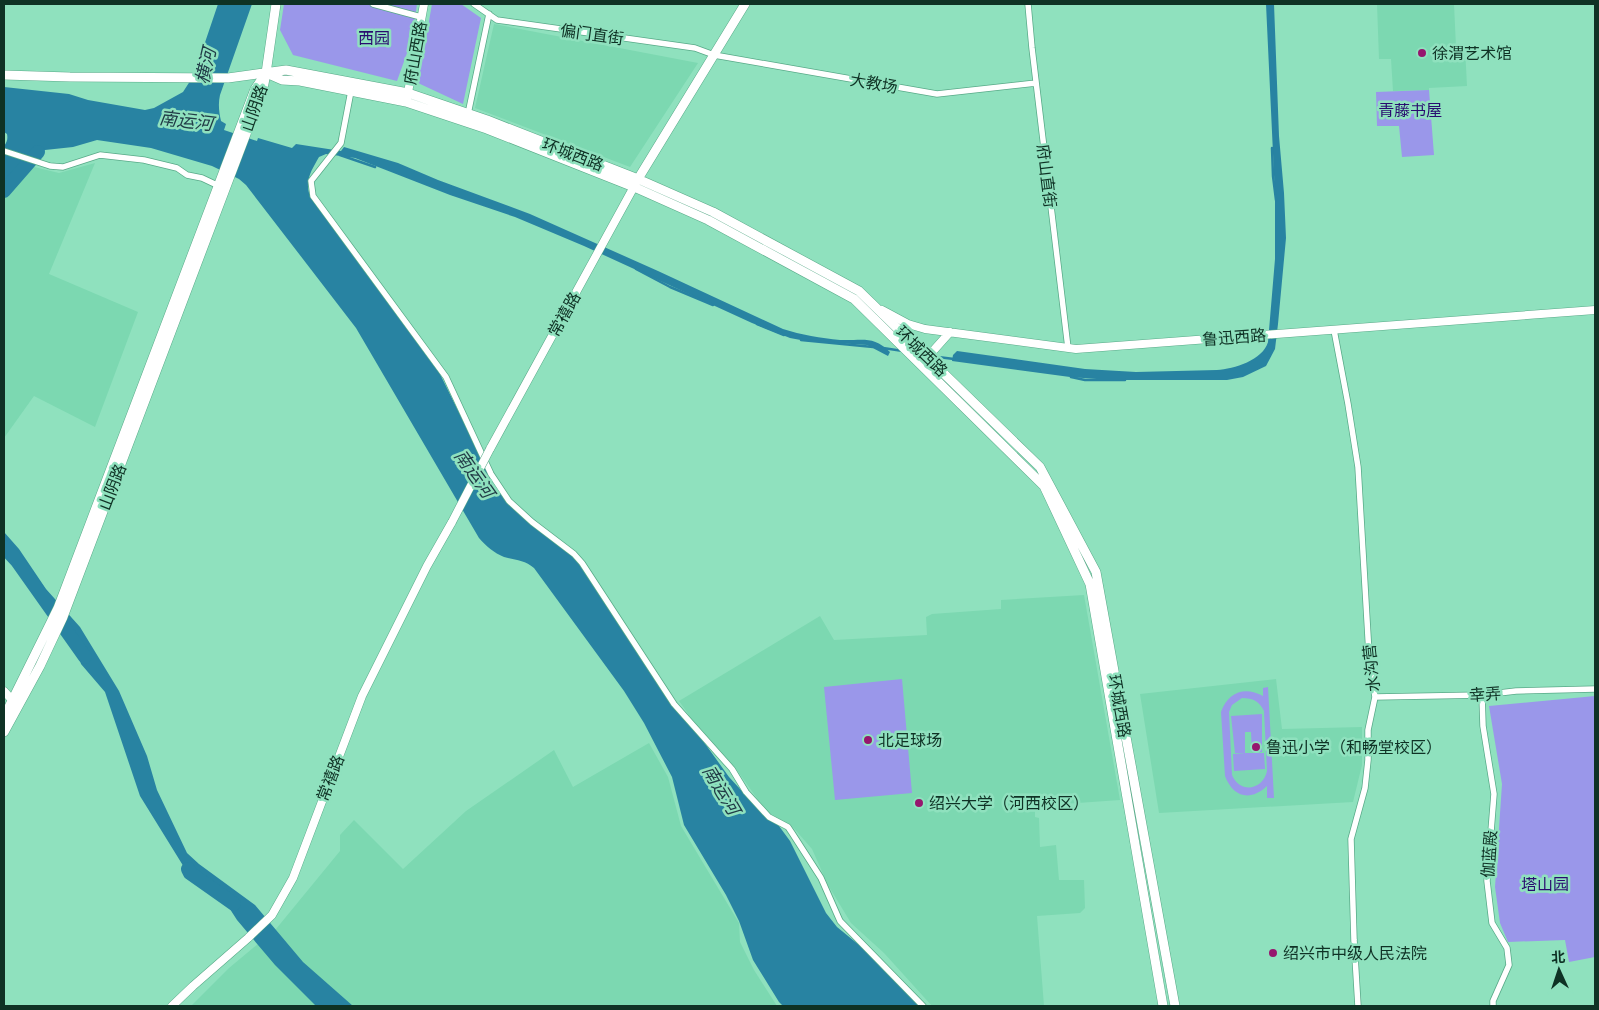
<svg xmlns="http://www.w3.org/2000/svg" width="1599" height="1010" font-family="'Public Sans','Noto Sans SC',sans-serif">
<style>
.built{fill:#7cd8b1}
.green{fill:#9a97ea;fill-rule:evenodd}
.water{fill:#2883a2}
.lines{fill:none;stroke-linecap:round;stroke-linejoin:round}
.stream{stroke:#2883a2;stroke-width:2.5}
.river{stroke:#2883a2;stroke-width:14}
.minor-casing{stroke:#58aa88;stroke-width:7}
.tertiary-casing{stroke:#58aa88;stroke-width:9}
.secondary-casing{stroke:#58aa88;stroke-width:10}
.primary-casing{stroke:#58aa88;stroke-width:10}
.minor{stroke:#fff;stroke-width:5.5}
.tertiary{stroke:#fff;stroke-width:8}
.secondary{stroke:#fff;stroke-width:9}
.primary{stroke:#fff;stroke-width:9}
.tertiary-bridge-casing{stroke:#58aa88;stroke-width:9;stroke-linecap:butt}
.tertiary-bridge{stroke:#fff;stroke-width:8}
.poi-dot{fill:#96166e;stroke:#8fe1be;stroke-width:2}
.labels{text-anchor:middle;stroke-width:5;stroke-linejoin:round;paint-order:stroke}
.street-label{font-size:16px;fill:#0f3225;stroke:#8fe1be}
.park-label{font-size:16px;fill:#290b6f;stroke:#8fe1be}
.poi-label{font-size:16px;fill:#0f3225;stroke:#8fe1be;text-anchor:start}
.water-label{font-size:18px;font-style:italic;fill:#213c47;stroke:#8fe1be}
</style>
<rect width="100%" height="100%" fill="#8fe1be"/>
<path class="built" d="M1377,4H1454L1456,47H1465L1467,86L1429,88V90L1393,91L1391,59H1379Z
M494,24L698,63L630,167L475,108Z
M95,163L49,274L138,312L95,427L34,396L4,438V199L30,166L59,173Z
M1084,595L1120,800L1035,806V817L1039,818L1040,847L1056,845L1059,880H1084L1085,908L1080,913L1037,916L1044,1006H932L884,953L851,923L828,885L812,849L791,825L766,811L734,766L691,718L679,701L820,616L834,640L927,635L926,617L932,614L1001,609V600Z
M1276,679L1282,729L1362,727V765L1353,802L1159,813L1140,694Z
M649,743L668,777L681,826L739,923L740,942L754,970L777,1006H191L229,968L276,929L340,851V835L354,820L403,869L466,811L554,750L573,787Z"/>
<path class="green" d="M284,4H417L412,39L397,81L293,55L280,30Z
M432,4H461L481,18L463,104L418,83Z
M1429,90L1434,155L1402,157L1399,126H1377L1376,92Z
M902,679L912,793L835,800L824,687Z
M1268,687L1274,798H1267V786C1250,802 1233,797 1225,776L1221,712C1228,692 1245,686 1263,696V688ZM1242,698C1253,698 1259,701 1264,711L1267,771C1263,790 1240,794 1232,775L1229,712L1232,705Z
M1595,696V957L1569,962L1565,940L1508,942L1500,923L1495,887L1502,784L1489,706Z
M1262,714V752H1252L1251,732H1245V753H1264L1265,769L1234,771L1233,754L1245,753H1235L1231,716Z"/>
<path class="water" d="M218,4H252L220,95C218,104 219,112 221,121L226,124L224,130L257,141L258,138L292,148L296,144L341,151L344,147L398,163L438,180L530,214L658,271L783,329C801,335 821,338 840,340C862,341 873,335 890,352L888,356L867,345L806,341L790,338L752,323L584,246L515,217L450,195L355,158L326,154L319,157C313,168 305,179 309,193L344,243L440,374L476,447L503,493L572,552L645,660L729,777L752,802L779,826L790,841L826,913L837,927L875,958L921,1006H783L779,1002L753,960L739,921L726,895L684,825L672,777L644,723L624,691L534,568C525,560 515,560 504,557C494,553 486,546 479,538L356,328L246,185L239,179L212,166L151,148L97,140L73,147L45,150L28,167L24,165L4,195V146C7,142 8,139 7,134L4,132V87L69,94L88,100L145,110L154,108L183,92L194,75Z
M1266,4H1274L1279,136L1284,193L1286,238L1278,324L1275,349L1266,366L1243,377L1227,380H1110L1070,377L952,361L953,355L957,351L1085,369L1136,372L1217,370C1234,369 1263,360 1268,342L1275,259V196Z
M4,532L19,549L46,589L80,627L119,691L147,756L157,790L187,853L199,864L255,905L303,962L353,1006H316L275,965L237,920L219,892L187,872L140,796L105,692L81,664L74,638L43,596L4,551Z"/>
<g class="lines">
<path class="stream" d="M1272,148L1273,176L1276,200
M340,155L375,167
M636,269L670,287L713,305
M757,324L784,335
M801,340L873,347
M883,348L903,351
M930,356L954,359
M1071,377L1085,380H1125"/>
<path class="river" d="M4,191L38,152
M4,547L17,561L85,657
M188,869L190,873L234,904"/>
<defs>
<path id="minor" d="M373,4L421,17
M474,4L497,20L695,48L714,55L937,94L1036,83
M1028,4L1032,48L1068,348
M351,91L341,143L311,181L313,196L446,377L491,474L509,501L532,522L574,554L582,563L674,704L732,769L746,792L769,817L788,827L792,833L821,878L840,921L923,1006
M468,114L489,14
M4,151L50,166L63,167L100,155L144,160L177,168L187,175L202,178L219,186
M1334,330L1348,404L1358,467L1369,654L1375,697L1368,730V760L1365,788L1351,839L1354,940L1358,1006
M1482,695L1483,726L1494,794L1487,881L1492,923L1507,948L1509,965L1493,1001V1006
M1375,697L1482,695L1516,691L1595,689"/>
<path id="tertiary" d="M407,98L424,4
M882,310L908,324L925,329L1076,349L1595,310
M925,360L950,332
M490,449L636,183
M4,691L13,701
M172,1006L193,986L248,938L272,915L293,878L362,696L427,566L452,522"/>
<path id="secondary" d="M266,73L282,80L300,81L406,102L487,129L634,187L708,220L854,299L1044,486L1090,584L1163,1006
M266,73L276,4
M4,75L70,77L228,78L286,70L408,93L487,120L638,179L713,212L859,291L1040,467L1096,572L1175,1006
M638,179L745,4"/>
<path id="primary" d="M4,717L58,608L255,89L264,76
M4,732L40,666L63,617L263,89L266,73"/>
</defs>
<use href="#minor" class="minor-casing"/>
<use href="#tertiary" class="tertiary-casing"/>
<use href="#secondary" class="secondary-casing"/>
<use href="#primary" class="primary-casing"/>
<use href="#minor" class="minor"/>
<use href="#tertiary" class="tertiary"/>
<use href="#secondary" class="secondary"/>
<use href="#primary" class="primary"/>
<defs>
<path id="tertiary-bridge" d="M452,522L490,449"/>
</defs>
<use href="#tertiary-bridge" class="tertiary-bridge-casing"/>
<use href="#tertiary-bridge" class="tertiary-bridge"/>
</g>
<g class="poi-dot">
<circle cx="1422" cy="53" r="5"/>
<circle cx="868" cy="740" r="5"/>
<circle cx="1256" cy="747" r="5"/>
<circle cx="919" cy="803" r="5"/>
<circle cx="1273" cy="953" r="5"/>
</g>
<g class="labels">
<g class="street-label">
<text transform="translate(592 34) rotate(8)" y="6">偏门直街</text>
<text transform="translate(415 53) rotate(-80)" y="6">府山西路</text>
<text transform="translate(874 83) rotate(10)" y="6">大教场</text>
<text transform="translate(254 108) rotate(-71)" y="6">山阴路</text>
<text transform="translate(573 154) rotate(21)" y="6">环城西路</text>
<text transform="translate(1047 176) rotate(83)" y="6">府山直街</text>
<text transform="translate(564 314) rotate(-61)" y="6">常禧路</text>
<text transform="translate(1234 337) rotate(-4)" y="6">鲁迅西路</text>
<text transform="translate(922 351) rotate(44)" y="6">环城西路</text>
<text transform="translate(112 487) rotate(-69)" y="6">山阴路</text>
<text transform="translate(1371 668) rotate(-96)" y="6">水沟营</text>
<text transform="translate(1485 694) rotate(-4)" y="6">幸弄</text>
<text transform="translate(1120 706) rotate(80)" y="6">环城西路</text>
<text transform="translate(330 778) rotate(-69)" y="6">常禧路</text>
<text transform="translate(1489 854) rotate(-86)" y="6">伽蓝殿</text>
</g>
<g class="park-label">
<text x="374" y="44">西园</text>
<text x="1410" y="116">青藤书屋</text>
<text x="1545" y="890">塔山园</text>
</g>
<g class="poi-label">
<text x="1432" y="59">徐渭艺术馆</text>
<text x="878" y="746">北足球场</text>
<text x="1266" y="753">鲁迅小学（和畅堂校区）</text>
<text x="929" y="809">绍兴大学（河西校区）</text>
<text x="1283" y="959">绍兴市中级人民法院</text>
</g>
<g class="water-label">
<text transform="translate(206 66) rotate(-77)" y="6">横河</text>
<text transform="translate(186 121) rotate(7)" y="6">南运河</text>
<text transform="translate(474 474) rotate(55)" y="6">南运河</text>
<text transform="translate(721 790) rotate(59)" y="6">南运河</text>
</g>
</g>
<rect width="1599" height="1010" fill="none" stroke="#0f3225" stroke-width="10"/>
<g transform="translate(1559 970) rotate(357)" stroke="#8fe1be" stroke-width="4" paint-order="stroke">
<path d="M0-4L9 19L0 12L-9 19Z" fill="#0f3225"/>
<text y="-8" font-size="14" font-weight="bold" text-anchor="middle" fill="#0f3225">北</text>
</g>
</svg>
